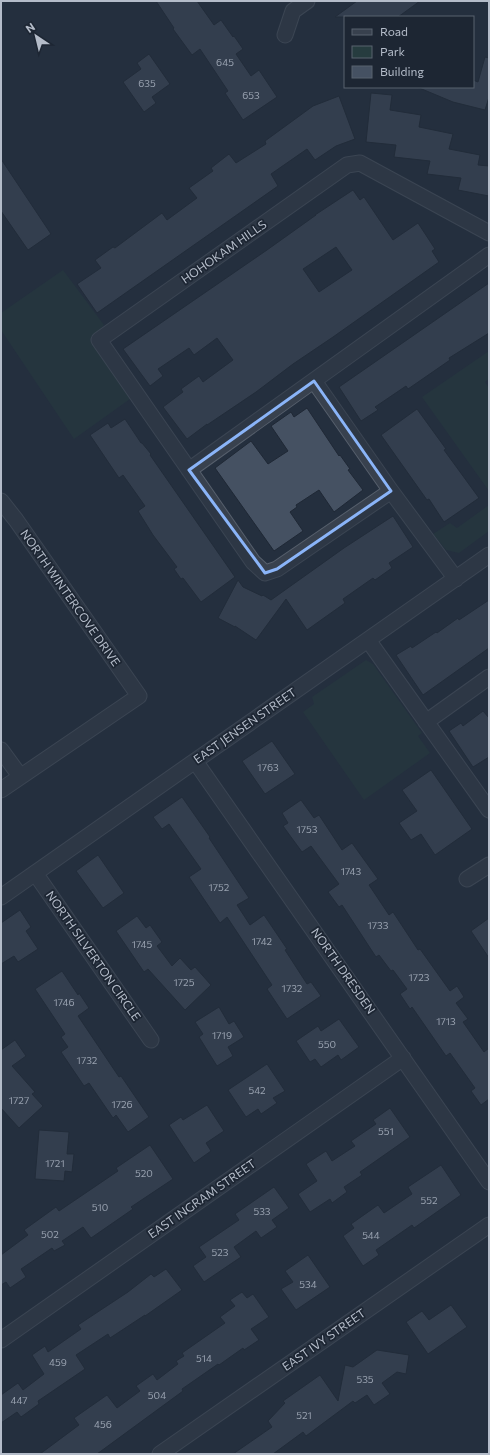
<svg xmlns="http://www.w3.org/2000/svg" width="490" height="1455" font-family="Commissioner,sans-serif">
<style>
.green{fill:#263c3f}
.building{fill:#455162;stroke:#1f2835;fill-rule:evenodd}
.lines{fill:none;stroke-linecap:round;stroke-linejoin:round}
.street-casing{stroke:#565f6c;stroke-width:17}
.street{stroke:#38414e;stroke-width:15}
.marked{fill:none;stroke:#8ab4f8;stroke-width:3;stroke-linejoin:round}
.labels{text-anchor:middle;stroke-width:3.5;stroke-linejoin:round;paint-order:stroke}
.number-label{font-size:10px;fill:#98a1af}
.street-label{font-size:12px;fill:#b4bcc9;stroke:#1d2633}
</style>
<rect width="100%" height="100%" fill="#242f3e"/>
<path class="green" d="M63,270L104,325L98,336V349L130,399L74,439L1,330V313Z
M489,351V379L485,382L489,388V491L422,397Z
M489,505V531L459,553L446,550L433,534L450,523L457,528Z
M366,660L373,664L422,733L418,736L430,753L364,800L303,712L314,704L312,697Z"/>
<path class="building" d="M156,1H197L214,25L221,20L233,37L234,36L243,49L236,54L251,76L259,70L277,97L243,120L225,93L228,91L200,49L192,55L173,29L174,28Z
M357,1H420L398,17H335Z
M149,54L170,84L152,97L156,103L144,112L123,82L141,69L137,63Z
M485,57L489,58V97L485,110L453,102L417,87H473V80L478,82Z
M371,93L392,95L390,110L421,115L419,127L453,134L449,149L480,155L478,165L489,166V196L458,190L461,178L427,174L430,161L394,157L396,145L366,142Z
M339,96L355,139L336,146L315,160L307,149L271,174L278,186L97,313L77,284L101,268L95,260L113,247L115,248L162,213L167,220L197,198L189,188L213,171L211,168L229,154L236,163L266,144L265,141L313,106Z
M1,159L51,234L28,250L1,211Z
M353,190L360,200L364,197L393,240L418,223L435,249L432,251L439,262L333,337L293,364L256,392L207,425V424L187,439L163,407L183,392L181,389L199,376L203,382L233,360L217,338L194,355L189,348L158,369L163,376L150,386L123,349L267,250L316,215H315ZM336,247L352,270L319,292L303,269Z
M489,283V333L449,358L450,360L408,389L406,386L375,407L378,410L361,421L339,387Z
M307,408L339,456L340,455L350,469L348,470L363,490L334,512L319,490L296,505L297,507L290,512L303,531L274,551L215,468L251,441L268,464L288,451L271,426L291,412L294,417Z
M417,409L446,449L444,450L479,498L444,522L429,499L427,500L381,435Z
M125,419L141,443H142L151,454L150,455L235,577L201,602L183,578L181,579L174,569L177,567L153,535L138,511L145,506L123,475L119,478L90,435L108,423L111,428Z
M393,516L413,547L389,563L392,568L375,580L373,578L343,599L345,603L307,630L286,599L256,640L235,626V627L218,618L238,580L243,587L262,596L263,595L271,600L344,548Z
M489,600V648L423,695L396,655L411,646L412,648L436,632L437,633L458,618L459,620Z
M483,711L489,718V757L473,767L449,731L461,723L463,726Z
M272,741L295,774L265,794L242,761Z
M431,770L472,829L435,855L421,834L411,840L399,823L417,811L402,790Z
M182,797L210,837L209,838L249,898L237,905L250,925L264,915L287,949L285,950L307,984L311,982L321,996L287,1019L267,989L272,985L227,917L220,923L189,877L201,869L169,824L162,829L153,817Z
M301,800L314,818L319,815L342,850L352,843L378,879L369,885L389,915L393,912L418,950L420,949L450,991L457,986L464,997L456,1003L468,1019L463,1022L484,1052L489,1048V1099L481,1105L471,1091L475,1088L450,1053L446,1056L412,1007L410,1009L400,994L407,989L393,970L391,971L379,955L376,957L342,905L339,907L328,892L339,884L311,846L302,852L283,826L288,823L282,813Z
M98,855L124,893L103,908L76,871Z
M20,910L31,927L26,931L38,949L18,962L14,956L1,964V923Z
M137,916L146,928L150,925L162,942L157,946L172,966L180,958L191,970L195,967L211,985L185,1010L148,969L144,972L116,931Z
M489,918V958L471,931Z
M62,971L78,995L79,993L89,1008L78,1016L119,1077L121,1076L149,1117L128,1132L116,1115L113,1118L89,1083L84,1086L61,1052L68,1047L61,1037L65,1034L35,989Z
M219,1007L229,1024L234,1021L244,1037L228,1047L233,1056L217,1066L199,1037L203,1034L195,1022Z
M339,1019L359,1047L341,1060L338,1055L321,1067L315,1059L310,1062L296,1041L318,1026L321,1031Z
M15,1040L26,1056L12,1066L35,1092L32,1094L43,1106L19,1128L1,1108V1050Z
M267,1064L285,1091L273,1098L277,1103L261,1114L258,1109L246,1117L228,1090Z
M207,1105L224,1131L206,1143L211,1151L194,1163L169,1125L181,1117L183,1120Z
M390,1108L410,1137L360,1172L362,1175L344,1187L347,1192L332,1203L330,1199L310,1212L298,1194L317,1181L306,1164L326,1151L332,1161L355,1146L351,1141L376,1124L373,1120Z
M39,1130L69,1132L67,1154H74L72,1172L65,1171L64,1181L35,1179Z
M150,1145L173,1179L131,1207L133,1209L91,1238L83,1227L62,1241L65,1245L54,1251L52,1248L21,1269L26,1277L10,1288L6,1282L1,1285V1255L28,1235L24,1230L56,1207L59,1211L118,1171L116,1168Z
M441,1165L461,1195L414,1228L412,1225L376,1250L379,1255L363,1266L343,1236L354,1228L351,1224L378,1205L384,1213L412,1194L408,1187Z
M274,1187L289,1208L272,1220L277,1227L261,1238L256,1231L234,1247L241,1257L204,1282L193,1266L206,1257L199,1247L239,1220L235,1214Z
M308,1255L330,1287L296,1310L281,1289L293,1282L285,1271Z
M166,1269L182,1290L145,1316V1315L110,1338L108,1334L76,1355L85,1369L38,1401L39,1404L21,1417L17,1412L1,1423V1395L18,1383L23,1390L44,1374L32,1355L45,1346L48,1352L81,1329L78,1325L128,1292L151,1274L154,1277Z
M242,1292L247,1298L253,1294L269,1317L251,1329L259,1340L244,1350L243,1348L219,1365L218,1364L182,1389L183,1391L97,1454H40L79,1425L74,1418L107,1395L117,1408L140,1391L136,1386L153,1374L157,1380L178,1364L176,1361L184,1356L182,1353L225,1323L220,1317L235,1306L230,1300Z
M451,1305L467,1327L428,1354L406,1322L422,1311L429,1320Z
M377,1350L409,1355L406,1374L397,1372L382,1383L390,1394L374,1405L367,1395L355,1403L353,1401L306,1436L303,1432L273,1454H233L272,1427L268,1421L285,1403L283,1401L320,1375L338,1401L345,1365L353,1367Z"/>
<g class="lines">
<defs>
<path id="street" d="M285,35L293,11L307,1
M314,381L391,491L456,579
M189,470L489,255
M391,491L277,569L265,573L253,562L99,340L347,165L360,163L489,233
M1,501L16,520L139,696L1,790
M368,640L489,810
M426,722L489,677
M1,750L20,776
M195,761L489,1182
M35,873L151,1040
M467,879L489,865
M1,897L489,555
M1,1340L403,1058
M160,1454L489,1225"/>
</defs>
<use href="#street" class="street-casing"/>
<use href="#street" class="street"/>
</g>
<path d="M0 0H490V1455H0ZM314,381L391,491L277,569L265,573L189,470Z" fill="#242f3e" fill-opacity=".55" fill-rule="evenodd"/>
<path class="marked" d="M314,381L391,491L277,569L265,573L189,470Z"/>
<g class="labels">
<g class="number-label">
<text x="225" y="66">645</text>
<text x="147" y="87">635</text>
<text x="251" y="99">653</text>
<text x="268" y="771">1763</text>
<text x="307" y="833">1753</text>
<text x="351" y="875">1743</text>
<text x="219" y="891">1752</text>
<text x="378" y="929">1733</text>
<text x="262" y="945">1742</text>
<text x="142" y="948">1745</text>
<text x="419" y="981">1723</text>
<text x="184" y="986">1725</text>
<text x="292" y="992">1732</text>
<text x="64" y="1006">1746</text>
<text x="446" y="1025">1713</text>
<text x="222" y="1039">1719</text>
<text x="327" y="1048">550</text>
<text x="87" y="1064">1732</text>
<text x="257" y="1094">542</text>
<text x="19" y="1104">1727</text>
<text x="122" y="1108">1726</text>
<text x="386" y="1135">551</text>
<text x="55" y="1167">1721</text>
<text x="144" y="1177">520</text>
<text x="429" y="1204">552</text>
<text x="100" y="1211">510</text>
<text x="262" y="1215">533</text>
<text x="50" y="1238">502</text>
<text x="371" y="1239">544</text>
<text x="220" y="1256">523</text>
<text x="308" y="1288">534</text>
<text x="204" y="1362">514</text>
<text x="58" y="1366">459</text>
<text x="365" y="1383">535</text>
<text x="157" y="1399">504</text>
<text x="19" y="1404">447</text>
<text x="304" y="1419">521</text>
<text x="103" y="1428">456</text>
</g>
<g class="street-label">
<text transform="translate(224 252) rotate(-35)" y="4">HOHOKAM HILLS</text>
<text transform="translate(70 598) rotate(55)" y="4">NORTH WINTERCOVE DRIVE</text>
<text transform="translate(245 726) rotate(-35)" y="4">EAST JENSEN STREET</text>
<text transform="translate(93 956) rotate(55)" y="4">NORTH SILVERTON CIRCLE</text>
<text transform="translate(343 971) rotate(55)" y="4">NORTH DRESDEN</text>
<text transform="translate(202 1199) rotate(-35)" y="4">EAST INGRAM STREET</text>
<text transform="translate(324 1340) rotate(-35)" y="4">EAST IVY STREET</text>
</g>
</g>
<rect width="490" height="1455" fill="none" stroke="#b4bcc9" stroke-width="4"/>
<rect x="344" y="16" width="130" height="72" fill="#1d2633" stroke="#59626f"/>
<rect x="352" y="29" width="20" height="6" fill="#38414e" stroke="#59626f"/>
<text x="380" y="36" font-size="12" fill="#b4bcc9">Road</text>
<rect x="352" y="46" width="20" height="12" fill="#263c3f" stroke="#59626f"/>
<text x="380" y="56" font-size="12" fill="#b4bcc9">Park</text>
<rect x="352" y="66" width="20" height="12" fill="#455162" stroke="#59626f"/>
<text x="380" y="76" font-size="12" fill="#b4bcc9">Building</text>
<g transform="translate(36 36) rotate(325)" stroke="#1d2633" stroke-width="3" paint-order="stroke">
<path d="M0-3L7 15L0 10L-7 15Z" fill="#b4bcc9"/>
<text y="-6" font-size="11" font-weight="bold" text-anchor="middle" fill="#b4bcc9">N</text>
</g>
</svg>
